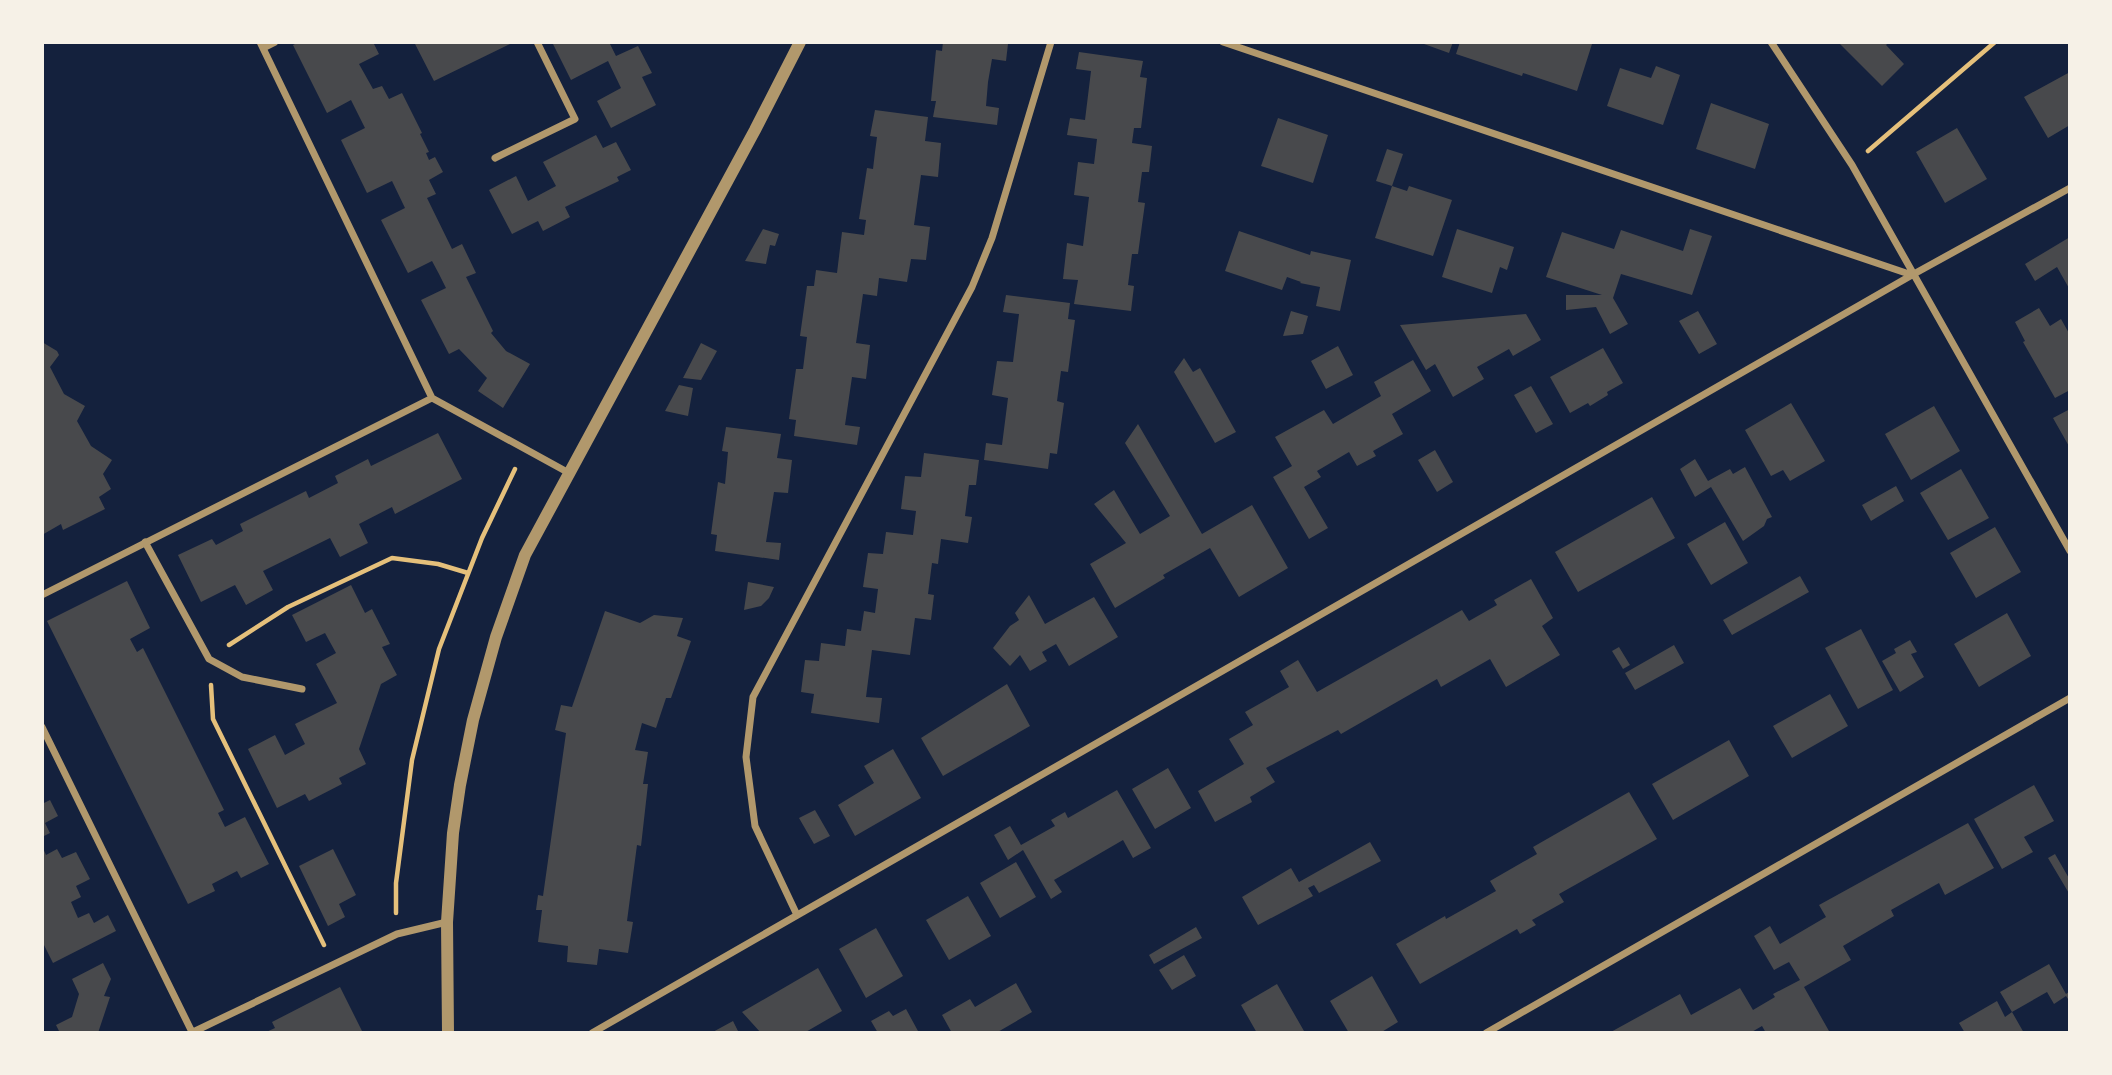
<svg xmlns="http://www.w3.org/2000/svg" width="2112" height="1075" font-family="Spectral,serif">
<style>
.building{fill:#48494c}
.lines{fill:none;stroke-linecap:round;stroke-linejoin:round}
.path{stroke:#e5c07b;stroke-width:4.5}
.minor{stroke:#b1986c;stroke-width:7}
.tertiary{stroke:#b1986c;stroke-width:12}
</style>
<rect width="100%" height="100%" fill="#14213d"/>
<path class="building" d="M299,42H373L379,54L359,64L373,89L382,86L389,99L402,93L422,133L420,134L429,152L426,153L429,160L435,157L443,172L429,180L436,194L427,198L452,249L462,244L476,273L466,277L493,331L491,333L506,351L530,364L503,408L478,391L487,378L459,349L449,354L421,300L446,288L439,274L432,261L408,273L381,220L405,208L392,181L367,193L341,140L365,128L351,100L327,113L293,45Z
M414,42H514L434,81Z
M552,42H609L616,56L638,46L652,73L642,77L656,105L611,128L597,101L621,88L608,61L571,80Z
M943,42L1008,44L1006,61L992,59L988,82L986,106L999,108L997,125L933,117L936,101H931L936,50L942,51Z
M1424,42H1453L1449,53L1424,44Z
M1460,42H1585L1592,44L1577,91L1523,73L1522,76L1456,54Z
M1838,42H1889L1886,45L1904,64L1882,86Z
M1079,52L1143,61L1140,77L1147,78L1141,128H1134L1132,143L1152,146L1149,172H1142L1138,202L1145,203L1138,254H1132L1128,285L1134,286L1131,311L1074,304L1078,280L1063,279L1067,243L1083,246L1089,197L1074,195L1078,162L1094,164L1097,139L1067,135L1070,118L1085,120L1091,71L1076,69Z
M1656,66L1680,75L1663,125L1607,106L1620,68L1651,78Z
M2070,72V125L2048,138L2024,97Z
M1711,103L1769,124L1755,169L1696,149Z
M875,110L928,117L925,141L941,143L938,177L921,175L914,225L930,227L926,260L911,259L907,282L879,278L877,296L863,294L856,343L870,345L866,379L852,377L845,425L860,427L857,445L794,436L796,420L789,419L796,369H803L807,337L800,336L807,286H814L816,270L837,273L842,232L864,235L866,220L859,219L867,168L873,169L875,152L877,137L870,136Z
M1278,118L1328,135L1313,183L1261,166Z
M1957,128L1987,179L1945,203L1916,152Z
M596,135L603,148L616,142L631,170L617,177L619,181L565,207L570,217L543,231L538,221L512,234L489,190L516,176L528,201L556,186L543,162Z
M1387,149L1403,154L1392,186L1376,181Z
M1392,186L1407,191L1409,186L1452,200L1433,256L1375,238Z
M763,229L779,234L775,246L770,245L766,264L745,261Z
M1457,229L1514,247L1507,270L1500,267L1492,293L1442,277Z
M1690,229L1712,236L1692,295L1621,274L1613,298L1628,324L1610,334L1596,307L1566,310V295H1602L1546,277L1562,232L1614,249L1621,230L1683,251Z
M1239,231L1310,255L1311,251L1351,260L1340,311L1316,306L1320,287L1300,283L1301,282L1287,277L1282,290L1225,271Z
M2070,237V290L2057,267L2035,281L2025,264Z
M1006,295L1070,303L1068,319L1075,320L1068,372L1061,371L1057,401L1064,403L1057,454L1050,453L1048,469L984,460L986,443L1002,445L1008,398L992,395L997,361L1013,362L1019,314L1003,312Z
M2039,308L2050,326L2061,319L2070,335V390L2055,398L2023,342L2025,341L2015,322Z
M1291,311L1308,316L1303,334L1283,336Z
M1698,311L1717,344L1699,354L1679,321Z
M1526,314L1541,340L1513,356L1509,349L1477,367L1484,379L1453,397L1435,364L1426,370L1400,325Z
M42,342L57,351L59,355L50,367L64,394L85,406L77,421L91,446L112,460L103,474L111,489L99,497L105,509L63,530L61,524L42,535Z
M701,343L717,351L701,380L683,378Z
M1338,346L1353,375L1326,389L1311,361Z
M1603,348L1623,383L1607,392L1608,395L1590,406L1588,403L1570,413L1550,377Z
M1184,358L1193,372L1200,368L1236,432L1215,443L1174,372Z
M1413,360L1431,391L1392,414L1403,434L1373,451L1376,456L1357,466L1349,452L1317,471L1321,477L1304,487L1328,528L1309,539L1273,477L1292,466L1275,437L1324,410L1333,424L1381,396L1374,382Z
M679,385L693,388L688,416L665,411Z
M1531,386L1553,424L1536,433L1514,395Z
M1791,403L1825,461L1790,481L1783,470L1771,476L1745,430Z
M1934,406L1960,451L1911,480L1885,434Z
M2070,409V448L2053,418Z
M1138,424L1202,534L1252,505L1288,568L1239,597L1210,548L1163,575L1165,578L1115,608L1090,564L1126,543L1094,504L1114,490L1140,534L1170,516L1125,443Z
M726,427L781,434L777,458L792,460L788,493L774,492L766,542L781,543L779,560L715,551L717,535L711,534L718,482L725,484L728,452L722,451Z
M438,433L462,479L395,514L392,507L359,524L368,543L340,557L330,538L263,571L273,590L246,605L235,585L201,602L178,555L212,539L216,545L243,531L240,524L306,491L309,498L338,483L335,476L368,459L371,466Z
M1435,450L1453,482L1437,492L1418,460Z
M924,453L979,460L976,485H969L965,516L972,517L968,543L941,539L938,564L932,563L928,594L934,595L931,620L915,618L910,655L872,650L866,697L882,698L879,723L811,713L814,694L801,692L805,660L819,661L821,643L845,646L847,629L861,631L864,611L875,613L878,589L863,587L868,553L883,554L886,532L913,535L916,511L901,509L905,476L921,477Z
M1695,459L1708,481L1730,469L1733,474L1745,467L1772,517L1767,519L1764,526L1743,541L1711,487L1695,497L1680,469Z
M1961,469L1989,518L1948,540L1920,493Z
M1896,486L1904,501L1871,521L1862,505Z
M1652,497L1675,538L1578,592L1555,552Z
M1725,522L1748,563L1711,585L1687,544Z
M1995,527L2021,572L1976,598L1950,553Z
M1800,576L1809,592L1732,635L1723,620Z
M1531,579L1553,618L1542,626L1560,655L1506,687L1490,659L1441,687L1437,679L1341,734L1338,730L1266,768L1275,782L1250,797L1252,802L1215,822L1198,791L1244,764L1229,739L1253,725L1245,712L1289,687L1280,671L1298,660L1317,692L1462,610L1469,621L1497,605L1494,600Z
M127,581L150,628L130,639L137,652L143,648L224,810L218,813L225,827L245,817L269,864L241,878L237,871L212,884L215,891L188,904L47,621Z
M748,582L774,587L769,598L761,606L744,610Z
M351,585L365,613L372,609L390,644L382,647L397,675L381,684L359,749L366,764L339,778L342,784L309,801L305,794L277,808L248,749L275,735L285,755L305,744L295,724L337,703L316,664L336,653L325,633L306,642L292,615Z
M1029,595L1045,624L1094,597L1118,637L1069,666L1056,644L1042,652L1047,661L1030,671L1020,655L1010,666L993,648L1010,626L1019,620L1015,613Z
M605,611L640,623L654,615L683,618L677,636L691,641L671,698H666L656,728L642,723L635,750L648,752L643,784H648L641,846L637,845L627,921L633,922L628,953L599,949L597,965L567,962L568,946L538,942L542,910H536L538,895L543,896L566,733L555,730L561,705L572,707Z
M2007,613L2031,656L1979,687L1954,644Z
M1861,629L1893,690L1858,709L1825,648Z
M1910,640L1917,652L1911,654L1924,677L1900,692L1882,661L1896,653L1894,649Z
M1674,645L1684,663L1635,690L1625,673Z
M1619,647L1630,665L1623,669L1612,651Z
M1007,684L1030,726L943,776L921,738Z
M1830,694L1848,726L1792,758L1773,726Z
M1729,740L1749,776L1673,820L1652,784Z
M893,749L921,798L855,836L838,805L874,783L864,766Z
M1168,768L1191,808L1155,829L1132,789Z
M2034,785L2054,821L2024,837L2033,852L2002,869L1974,819Z
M1117,790L1151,848L1133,858L1123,840L1054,880L1062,892L1051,899L1023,850L1008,860L994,835L1010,826L1021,845L1055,826L1051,820L1065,812L1068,818Z
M1629,792L1657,839L1559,894L1564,902L1532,920L1536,925L1520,934L1517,929L1420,984L1396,944L1445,916L1446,919L1496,891L1490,881L1537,854L1533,847Z
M50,800L58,816L45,823L50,833L42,837V804Z
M815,810L830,836L814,844L799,818Z
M1968,823L1994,868L1945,895L1939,883L1891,910L1894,916L1843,946L1851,960L1804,987L1829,1031L1766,1033L1762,1026L1750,1033H1609L1680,994L1691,1015L1740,988L1753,1010L1775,997L1773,994L1800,980L1789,962L1774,970L1754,936L1770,926L1780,944L1826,917L1819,905Z
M1370,842L1381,861L1319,893L1314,885L1308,888L1313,896L1258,925L1242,897L1291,868L1299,882Z
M42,846L46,855L57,849L62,858L76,852L90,879L76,886L81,897L71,902L78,918L89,913L94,923L108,915L116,931L53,963L42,941Z
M333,849L356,895L339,904L345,917L328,926L299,866Z
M2055,854L2070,880V895L2048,858Z
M1016,862L1036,897L1000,918L980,883Z
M968,896L991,936L949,960L926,920Z
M1196,927L1202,938L1154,964L1149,955Z
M876,928L903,976L866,998L839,949Z
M1184,955L1196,976L1172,990L1159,970Z
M103,963L111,979L104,996L110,997L98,1033H60L56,1025L72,1017L79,994L72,979Z
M2049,964L2066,994L2070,991V1002L2066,996L2054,1004L2047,992L2012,1012L2000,992Z
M818,968L842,1011L804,1033H761L742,1012Z
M1372,976L1398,1022L1380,1033H1349L1330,1001Z
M1016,983L1032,1012L996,1033H952L942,1015L970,999L975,1007Z
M1277,984L1304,1031L1301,1033H1257L1241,1005Z
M340,987L363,1033H264L275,1028L272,1022Z
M1997,1001L2005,1017L2012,1012L2024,1033H1965L1959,1023Z
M906,1009L918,1031L914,1033H878L871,1021L889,1011L893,1016Z
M733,1021L739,1033H711Z"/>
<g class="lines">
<path class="path" d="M1868,151L1995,42
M229,645L288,607L392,558L438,564L468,573
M211,685L213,719L324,945
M396,913V883L412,760L439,649L482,538L515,469"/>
<path class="minor" d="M260,42L432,398
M1223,42L1912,275
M1771,42L1852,165L2070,551
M263,48L275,42
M495,158L575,119L537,42
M432,398L569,473
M145,542L209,659L242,677L302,689
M42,595L432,398
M42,727L192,1032
M797,915L755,826L746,757L753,697L972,287L992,238L1051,42
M191,1033L397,934L447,922
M592,1033L1912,275L2070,188
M1486,1033L2070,698"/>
<path class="tertiary" d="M448,1033L447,922L453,833L460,785L473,720L496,637L525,555L755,130L800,42"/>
</g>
<rect width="2112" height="1075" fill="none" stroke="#f6f1e7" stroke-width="88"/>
</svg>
